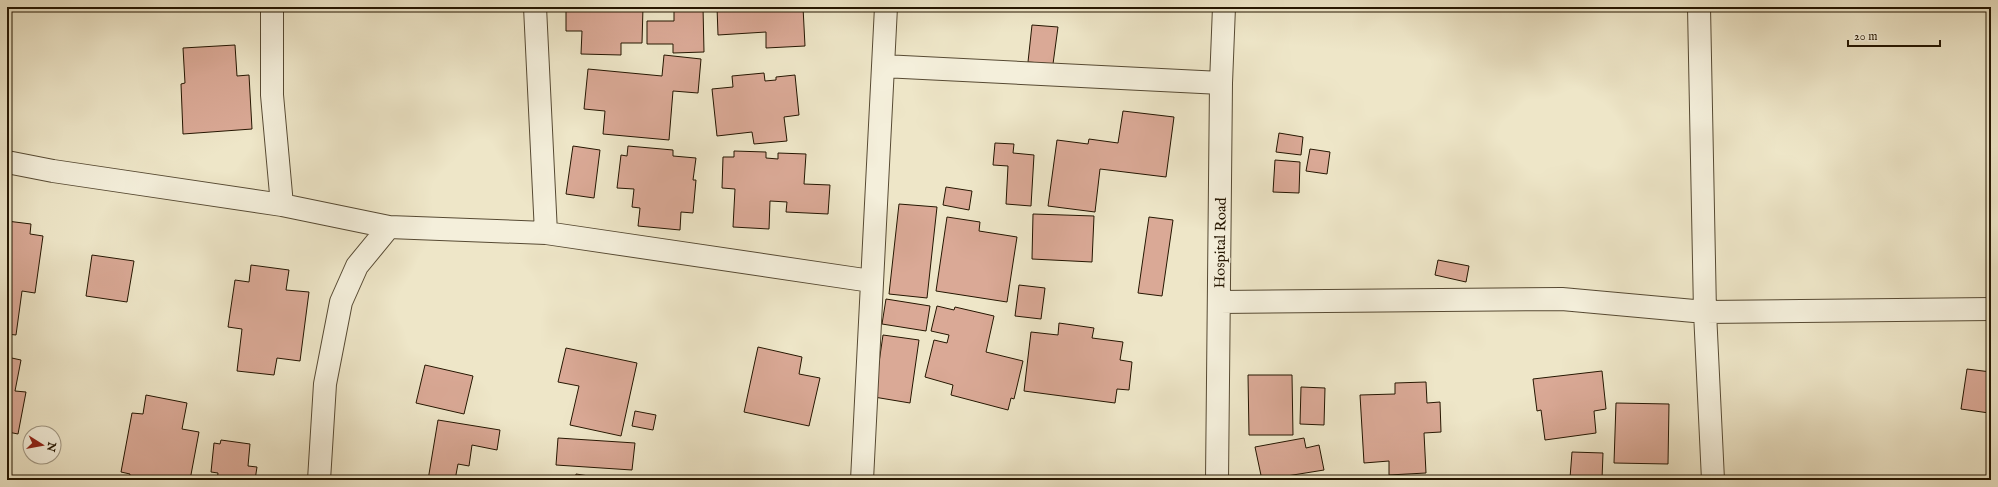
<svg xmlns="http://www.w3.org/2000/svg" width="1998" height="487" font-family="'IM FELL English',serif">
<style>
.building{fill:#daa996;stroke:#251601}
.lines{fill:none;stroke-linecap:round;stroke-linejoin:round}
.street-casing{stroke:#574a33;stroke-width:24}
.street{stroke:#f4efdb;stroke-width:22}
.labels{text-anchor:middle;stroke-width:3;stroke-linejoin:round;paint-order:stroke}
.street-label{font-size:15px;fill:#251601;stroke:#f4efdb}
</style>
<rect width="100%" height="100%" fill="#eee6c8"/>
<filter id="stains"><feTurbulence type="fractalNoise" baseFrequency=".005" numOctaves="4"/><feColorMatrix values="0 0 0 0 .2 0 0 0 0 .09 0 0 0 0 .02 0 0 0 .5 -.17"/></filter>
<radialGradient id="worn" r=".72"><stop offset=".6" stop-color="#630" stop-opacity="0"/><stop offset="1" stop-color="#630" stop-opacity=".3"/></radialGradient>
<path class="building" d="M566,7H643L642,43H621V55L581,54L582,31H566Z
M674,7H703L704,52L673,53V44H647V21H674Z
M717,7H803L805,46L766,48V32L718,35Z
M1032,25L1058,27L1053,64L1028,62Z
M235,45L237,76L249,75L252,129L183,134L181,84L185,83L183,48Z
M664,55L701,59L698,93L673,91L669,140L603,134L605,111L584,109L588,69L662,76Z
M764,73L765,81L776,80V77L795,75L799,115L784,117L787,141L754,144L752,132L717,136L712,89L733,87L732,76Z
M1123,111L1174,117L1166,177L1100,169L1095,212L1048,206L1057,140L1088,144L1089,139L1118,143Z
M1279,133L1303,137L1301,155L1276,152Z
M995,143L1014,144L1013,153L1034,155L1031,206L1006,204L1008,166L993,165Z
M573,146L600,150L594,198L566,194Z
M628,146L673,150V156L696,158L693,180H696L693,213L681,212L680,230L638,226L640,208L632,207L634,189L617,188L621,155L627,156Z
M1310,149L1330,152L1327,174L1306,171Z
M734,151L766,152V158L778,159V153L806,154L804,184L830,185L828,214L786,212L787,202L770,201L769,229L733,227L735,189L722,188L723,157H734Z
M1275,160L1300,162L1299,193L1273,192Z
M946,187L972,191L969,210L943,205Z
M899,204L937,207L927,298L889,294Z
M1033,214L1094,216L1092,262L1032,259Z
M947,217L980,222L979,231L1017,237L1007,302L936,291Z
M1149,217L1173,220L1162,296L1138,293Z
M7,221L31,224L30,234L43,236L35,293L22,291L16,335L7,334Z
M92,255L134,261L127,302L86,296Z
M1438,260L1469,266L1466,282L1435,275Z
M251,265L289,270L286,290L309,292L300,361L277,358L274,375L237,371L242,329L228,327L235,280L249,282Z
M1019,285L1045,288L1041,319L1015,316Z
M886,299L930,306L926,331L882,324Z
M937,306L954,310L955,307L994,316L986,352L1023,361L1014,399L1011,398L1008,410L951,395L953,385L925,377L934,340L947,343L949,335L931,331Z
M1059,323L1094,328L1092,338L1123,342L1120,360L1132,362L1129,390L1117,389L1115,403L1024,391L1031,332L1058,335Z
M883,335L919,340L910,403L874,397Z
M758,347L802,357L799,374L820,378L809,426L744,412Z
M566,348L637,363L621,436L570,425L579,386L558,382Z
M7,357L21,360L15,391L26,392L18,434L8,432L7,436Z
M425,365L473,376L464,414L416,403Z
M1967,369L1991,372L1989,413L1961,409Z
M1602,371L1606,409L1594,411L1596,433L1545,440L1541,410L1537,411L1533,379Z
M1248,375H1292L1293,435H1249Z
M1426,382L1427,403L1440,402L1441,432L1424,433L1426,473L1389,475V461L1364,463L1360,395L1395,394V383Z
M1301,387L1325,388L1324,425L1300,424Z
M146,395L187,403L182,429L199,432L190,480H129L130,474L121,472L132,413L143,414Z
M1616,403L1669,404L1668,464L1614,463Z
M635,411L656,415L653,430L632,426Z
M438,420L500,430L497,450L472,445L469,466L458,464L455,480H428Z
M558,438L635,443L632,470L556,465Z
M1304,438L1306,448L1319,445L1324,470L1262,480L1255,447Z
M221,440L250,444L248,466L257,467L255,480H217L218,473L211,472L214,443L220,444Z
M1572,452L1603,453L1602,479L1570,478Z
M576,474L615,480H575Z
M672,476L697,480H671Z"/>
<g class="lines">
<defs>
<path id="street" d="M272,7V95L282,205
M535,7L546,233
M1699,7L1705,312L1713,480
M883,66L1221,83
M7,162L53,171L282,205L389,227L546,233L871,281
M1219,302L1562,299L1705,312L1991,309
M319,480L325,384L341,302L357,266L389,227
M862,480L886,7
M1217,480L1221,83L1224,7"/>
</defs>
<use href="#street" class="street-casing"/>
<use href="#street" class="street"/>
</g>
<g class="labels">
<g class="street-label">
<text transform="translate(1220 243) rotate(-89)" y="5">Hospital Road</text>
</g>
</g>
<rect width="1998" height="487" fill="none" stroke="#eee6c8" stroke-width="24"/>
<rect x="8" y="8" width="1982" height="471" fill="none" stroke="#251601" stroke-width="2"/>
<rect x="12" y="12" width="1974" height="463" fill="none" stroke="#251601"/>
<g transform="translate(42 445) rotate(101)"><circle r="19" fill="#f4efdb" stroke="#a19884"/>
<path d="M0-3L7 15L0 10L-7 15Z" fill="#8f2418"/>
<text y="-6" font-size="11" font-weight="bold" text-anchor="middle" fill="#251601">N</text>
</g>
<path d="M1848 40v6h92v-6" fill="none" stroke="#251601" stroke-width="2"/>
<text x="1854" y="40" font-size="12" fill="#251601" stroke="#f4efdb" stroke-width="3" paint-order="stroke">20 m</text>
<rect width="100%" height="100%" filter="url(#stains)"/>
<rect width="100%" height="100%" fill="url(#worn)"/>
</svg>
